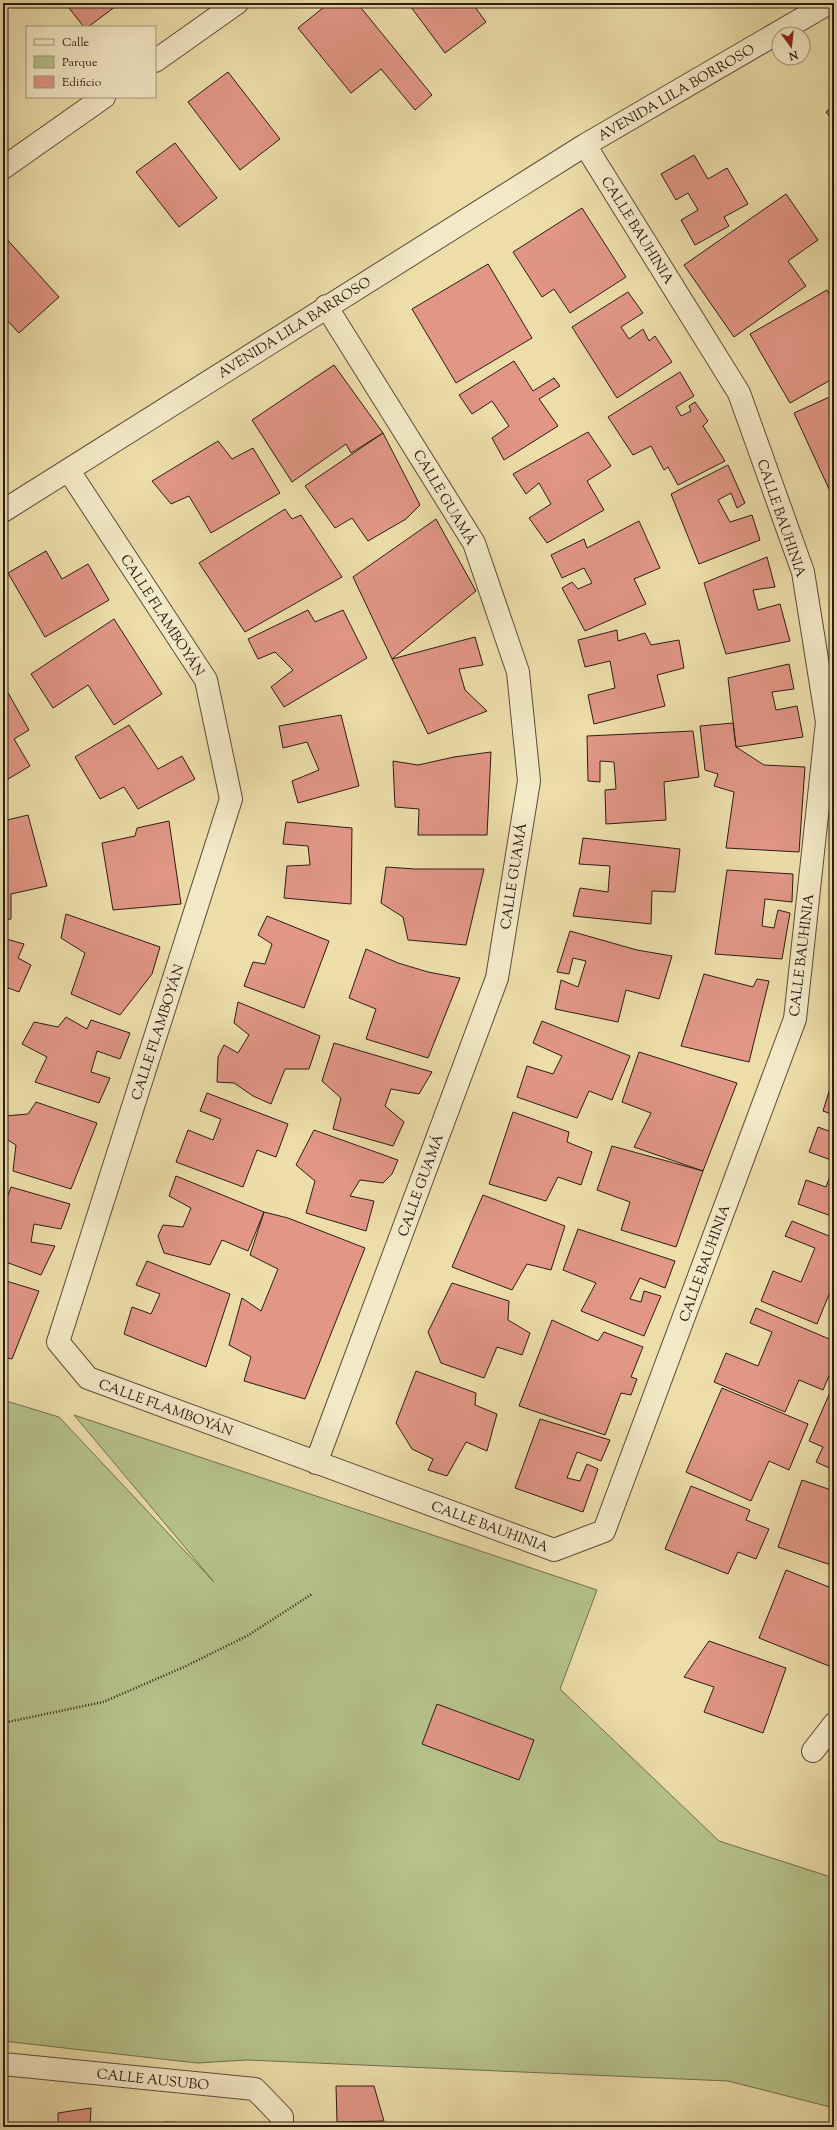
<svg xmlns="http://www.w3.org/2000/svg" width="837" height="2130" font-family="'Sorts Mill Goudy',serif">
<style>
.green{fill:#b6c28a;stroke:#716f50}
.building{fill:#e19686;stroke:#2c1c15}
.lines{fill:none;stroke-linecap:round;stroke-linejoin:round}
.minor-casing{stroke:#5c4c3a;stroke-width:24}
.path{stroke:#2c1c15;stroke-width:2.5;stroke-dasharray:1 2;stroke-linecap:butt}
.minor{stroke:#f3e9c7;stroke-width:22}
.labels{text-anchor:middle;stroke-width:3;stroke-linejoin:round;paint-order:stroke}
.street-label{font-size:14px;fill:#2c1c15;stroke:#f3e9c7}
</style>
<rect width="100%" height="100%" fill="#ecdda9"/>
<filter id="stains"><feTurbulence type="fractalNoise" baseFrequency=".005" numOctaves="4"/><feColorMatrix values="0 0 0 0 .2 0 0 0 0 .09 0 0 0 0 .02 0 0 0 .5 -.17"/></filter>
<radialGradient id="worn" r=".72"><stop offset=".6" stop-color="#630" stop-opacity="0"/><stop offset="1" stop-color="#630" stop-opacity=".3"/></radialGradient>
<path class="green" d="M3,1400L59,1417L214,1582L74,1415L597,1590L560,1689L719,1841L834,1878V2108L728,2081L247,2060L197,2063L3,2041Z"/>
<path class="building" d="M65,3H120L88,27H84Z
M329,3H357L432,95L415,110L381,69L351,93L298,28Z
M408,3H472L486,22L445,53Z
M228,72L280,139L240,170L188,102Z
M834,105V122L826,112Z
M175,143L217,198L179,227L136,172Z
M694,155L708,179L727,168L748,204L724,217L729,226L695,245L681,220L698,210L688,193L676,200L661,174Z
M786,194L818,240L788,261L806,286L734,337L684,265Z
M582,208L626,277L570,313L554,289L542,297L513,252Z
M4,236L59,297L19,333L3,316Z
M488,264L532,338L456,383L412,309Z
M827,290L834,303V378L790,403L750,334Z
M628,292L643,313L621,327L629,339L643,329L649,341L655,336L672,362L617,398L572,327Z
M514,361L533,391L554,378L560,386L539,399L558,426L504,460L492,438L509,426L492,401L472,414L459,395Z
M334,365L383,433L351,453L346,444L292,482L252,420Z
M680,372L694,396L676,407L681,416L691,411L689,406L695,402L708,421L703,426L725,461L678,485L668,467L664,470L651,446L633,455L608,417Z
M834,395V487L829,489L794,413Z
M588,432L611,466L587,481L604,510L547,543L529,518L551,504L539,483L526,494L513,474Z
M383,433L420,505L406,519L368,541L352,518L335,528L305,486Z
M218,441L232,459L253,448L280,493L211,533L189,496L171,504L152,481Z
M728,465L745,503L737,508L731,493L718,500L730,522L752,515L760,540L699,564L671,494Z
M285,509L292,519L301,515L342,577L245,632L199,563Z
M436,519L476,591L392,659L353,577Z
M639,521L660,568L634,579L646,604L585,631L562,588L572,582L578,589L592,583L584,568L562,578L551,555L584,539L587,548Z
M46,551L62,579L88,564L109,600L45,637L8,573Z
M767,557L775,587L753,590L758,610L780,604L790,641L726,654L704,583Z
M308,610L315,622L343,610L367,658L284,707L271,687L293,670L275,652L258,659L248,639Z
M114,619L162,694L114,725L88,685L53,708L31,674Z
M617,630L618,641L645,633L651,645L679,640L684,668L657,675L665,706L594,724L588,695L615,688L610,661L585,667L578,640Z
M475,637L483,665L459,669L465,690L487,711L428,734L392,659Z
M789,664L794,689L772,692L776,710L797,706L803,737L736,747L728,678Z
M7,691L29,730L14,739L30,766L3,782V693Z
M341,715L359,786L298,803L292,781L319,770L307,742L283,748L279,726Z
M733,723L736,747L764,765L805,767L799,852L726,848L734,792L714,786L718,774L705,770L700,726Z
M129,725L158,769L182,756L195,779L138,809L124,787L100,799L75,757Z
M693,731L699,777L664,782L666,820L606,824L605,790L616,789L614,762L600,761V782L588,781L587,736Z
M491,752L487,835H418L419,809L395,807L393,761L418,765L454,757Z
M28,815L47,886L11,894V919L3,920V821Z
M169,821L181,904L113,910L102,843L135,836L137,828Z
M286,822L352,828L351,904L284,898L287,866L310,865L308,846L283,844Z
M583,838L680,849L675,892L652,891L651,924L573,916L580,888L608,892L610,866L579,864Z
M386,867L415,869H484L466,945L408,940L403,917L381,903Z
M727,870L793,874L792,902L765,899L762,926L774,928L778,910L790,913L782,959L715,954Z
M66,914L160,947L152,974L120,1015L71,994L85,953L61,938Z
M267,916L329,941L304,1008L244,986L253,962L265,964L272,944L258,935Z
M570,931L637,950L672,956L659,999L626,990L618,1022L555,1009L561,980L578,987L586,961L573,958L569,974L557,972Z
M3,938L24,944L18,958L31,965L19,992L3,986Z
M366,949L398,963L428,972L460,978L428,1058L366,1039L376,1009L349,998Z
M704,974L753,987L757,979L769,981L749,1062L681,1046Z
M238,1002L320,1036L309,1069H285L271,1104L253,1096L234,1083L217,1082L218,1057L224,1045L238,1053L249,1035L234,1023Z
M66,1017L87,1029L91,1020L130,1033L120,1059L97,1051L91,1072L110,1078L99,1103L35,1082L47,1057L22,1044L34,1022L58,1027Z
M542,1021L630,1056L612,1100L589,1091L577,1118L517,1097L527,1066L553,1074L562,1056L533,1043Z
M334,1043L432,1072L419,1094L391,1089L385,1106L404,1122L393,1146L333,1129L341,1098L322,1081Z
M639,1052L737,1083L703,1171L634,1147L651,1113L622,1102Z
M832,1082L834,1083V1115L823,1111Z
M207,1093L288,1124L276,1157L257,1150L243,1187L176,1162L188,1130L213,1140L221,1119L200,1111Z
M36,1102L97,1123L71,1189L13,1171L16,1145L3,1137L5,1116L28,1114Z
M513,1112L569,1132L567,1142L592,1152L581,1185L558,1177L546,1201L489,1184Z
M818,1127L834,1133V1161L809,1152Z
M314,1130L398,1160L392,1174L383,1183L360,1180L350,1196L374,1201L366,1231L306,1213L315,1181L296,1165Z
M612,1146L703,1171L676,1247L621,1230L630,1202L597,1190Z
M834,1166V1217L798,1204L806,1180L826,1187Z
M176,1176L264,1212L248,1251L222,1240L210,1265L164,1253L158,1236L163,1225L183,1227L191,1208L169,1196Z
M11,1187L70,1204L61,1229L34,1224L31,1242L55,1246L41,1275L3,1261V1209Z
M483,1195L565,1226L551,1270L527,1264L512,1290L452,1267Z
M264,1212L288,1218L365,1248L305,1399L244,1381L251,1357L229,1345L242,1298L261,1311L278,1269L250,1255Z
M792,1221L834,1238V1288L832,1287L817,1324L761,1301L773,1271L801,1282L815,1248L785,1236Z
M578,1229L675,1261L665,1288L640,1278L630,1299L641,1302L644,1291L661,1296L644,1336L581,1311L596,1283L563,1270Z
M147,1261L230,1294L206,1367L124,1334L132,1307L151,1314L160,1294L136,1285Z
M3,1280L39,1291L12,1359L3,1357Z
M452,1283L509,1301L508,1320L530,1333L522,1355L497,1347L484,1378L441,1363L428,1332Z
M756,1308L834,1341V1364L823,1390L799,1380L785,1412L714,1382L726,1353L758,1366L772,1332L750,1323Z
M552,1320L598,1341L604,1332L643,1347L631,1377L637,1379L631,1395L621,1393L605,1435L519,1406Z
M416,1371L476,1393L475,1405L497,1414L487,1451L466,1442L447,1476L428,1470L433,1459L412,1449L396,1423Z
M722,1388L808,1424L789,1470L769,1461L751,1501L686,1472Z
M831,1390L834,1391V1470L816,1462L823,1447L809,1441Z
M540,1419L610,1440L601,1461L577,1452L567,1478L580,1481L587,1464L598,1469L583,1512L515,1488Z
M802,1480L834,1491V1566L778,1547Z
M691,1486L750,1510L746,1520L769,1529L756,1559L738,1552L728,1574L665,1549Z
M786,1570L834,1589V1668L759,1638Z
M709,1641L786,1668L763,1733L704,1712L714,1687L684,1677Z
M437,1704L534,1740L519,1780L422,1744Z
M336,2086H374L384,2121L337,2122Z
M91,2108L90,2127H58V2113Z
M165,2122L256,2125V2127H165Z"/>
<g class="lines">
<defs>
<path id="minor" d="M155,61L237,3
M3,168L104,97
M69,471L206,680L231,799L58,1342L88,1378L554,1550L604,1531L795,1019L827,722L803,572L739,393L585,145
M3,511L585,145L829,3
M316,1463L497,978L529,781L518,672L474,543L326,306
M813,1751L834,1724
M3,2064L255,2089L282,2117V2127"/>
</defs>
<use href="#minor" class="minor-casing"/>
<path class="path" d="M3,1723L103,1702L184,1667L247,1636L312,1594"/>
<use href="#minor" class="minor"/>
</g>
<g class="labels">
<g class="street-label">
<text transform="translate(676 92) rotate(-30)" y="5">AVENIDA LILA BORROSO</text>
<text transform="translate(638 230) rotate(58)" y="5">CALLE BAUHINIA</text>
<text transform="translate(294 327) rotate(-32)" y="5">AVENIDA LILA BARROSO</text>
<text transform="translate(445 497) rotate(59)" y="5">CALLE GUAMÁ</text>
<text transform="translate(782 518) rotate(71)" y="5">CALLE BAUHINIA</text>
<text transform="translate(163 615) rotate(57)" y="5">CALLE FLAMBOYÁN</text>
<text transform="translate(513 876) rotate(-81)" y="5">CALLE GUAMÁ</text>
<text transform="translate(801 955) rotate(-83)" y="5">CALLE BAUHINIA</text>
<text transform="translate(157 1032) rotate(-72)" y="5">CALLE FLAMBOYÁN</text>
<text transform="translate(420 1185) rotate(-70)" y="5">CALLE GUAMÁ</text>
<text transform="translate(704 1263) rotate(-70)" y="5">CALLE BAUHINIA</text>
<text transform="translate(166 1407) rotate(20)" y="5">CALLE FLAMBOYÁN</text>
<text transform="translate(490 1526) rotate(20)" y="5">CALLE BAUHINIA</text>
<text transform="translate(153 2079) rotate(6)" y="5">CALLE AUSUBO</text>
</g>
</g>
<rect width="837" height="2130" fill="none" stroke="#ecdda9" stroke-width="16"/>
<rect x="4" y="4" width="829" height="2122" fill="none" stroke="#2c1c15" stroke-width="2"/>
<rect x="8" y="8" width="821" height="2114" fill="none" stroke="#2c1c15"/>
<rect x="26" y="26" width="130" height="72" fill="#f3e9c7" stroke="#a39780"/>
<rect x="34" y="39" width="20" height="6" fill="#f3e9c7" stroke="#a39780"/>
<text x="62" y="46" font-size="12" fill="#2c1c15">Calle</text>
<rect x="34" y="56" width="20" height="12" fill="#b6c28a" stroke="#a39780"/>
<text x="62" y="66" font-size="12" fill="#2c1c15">Parque</text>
<rect x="34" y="76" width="20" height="12" fill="#e19686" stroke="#a39780"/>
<text x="62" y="86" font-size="12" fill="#2c1c15">Edificio</text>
<g transform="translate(791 46) rotate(165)"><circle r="19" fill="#f3e9c7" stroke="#a39780"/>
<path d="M0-3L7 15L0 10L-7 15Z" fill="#8f2418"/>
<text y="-6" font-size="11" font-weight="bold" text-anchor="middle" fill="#2c1c15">N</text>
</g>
<rect width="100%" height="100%" filter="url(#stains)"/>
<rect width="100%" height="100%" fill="url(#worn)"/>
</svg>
